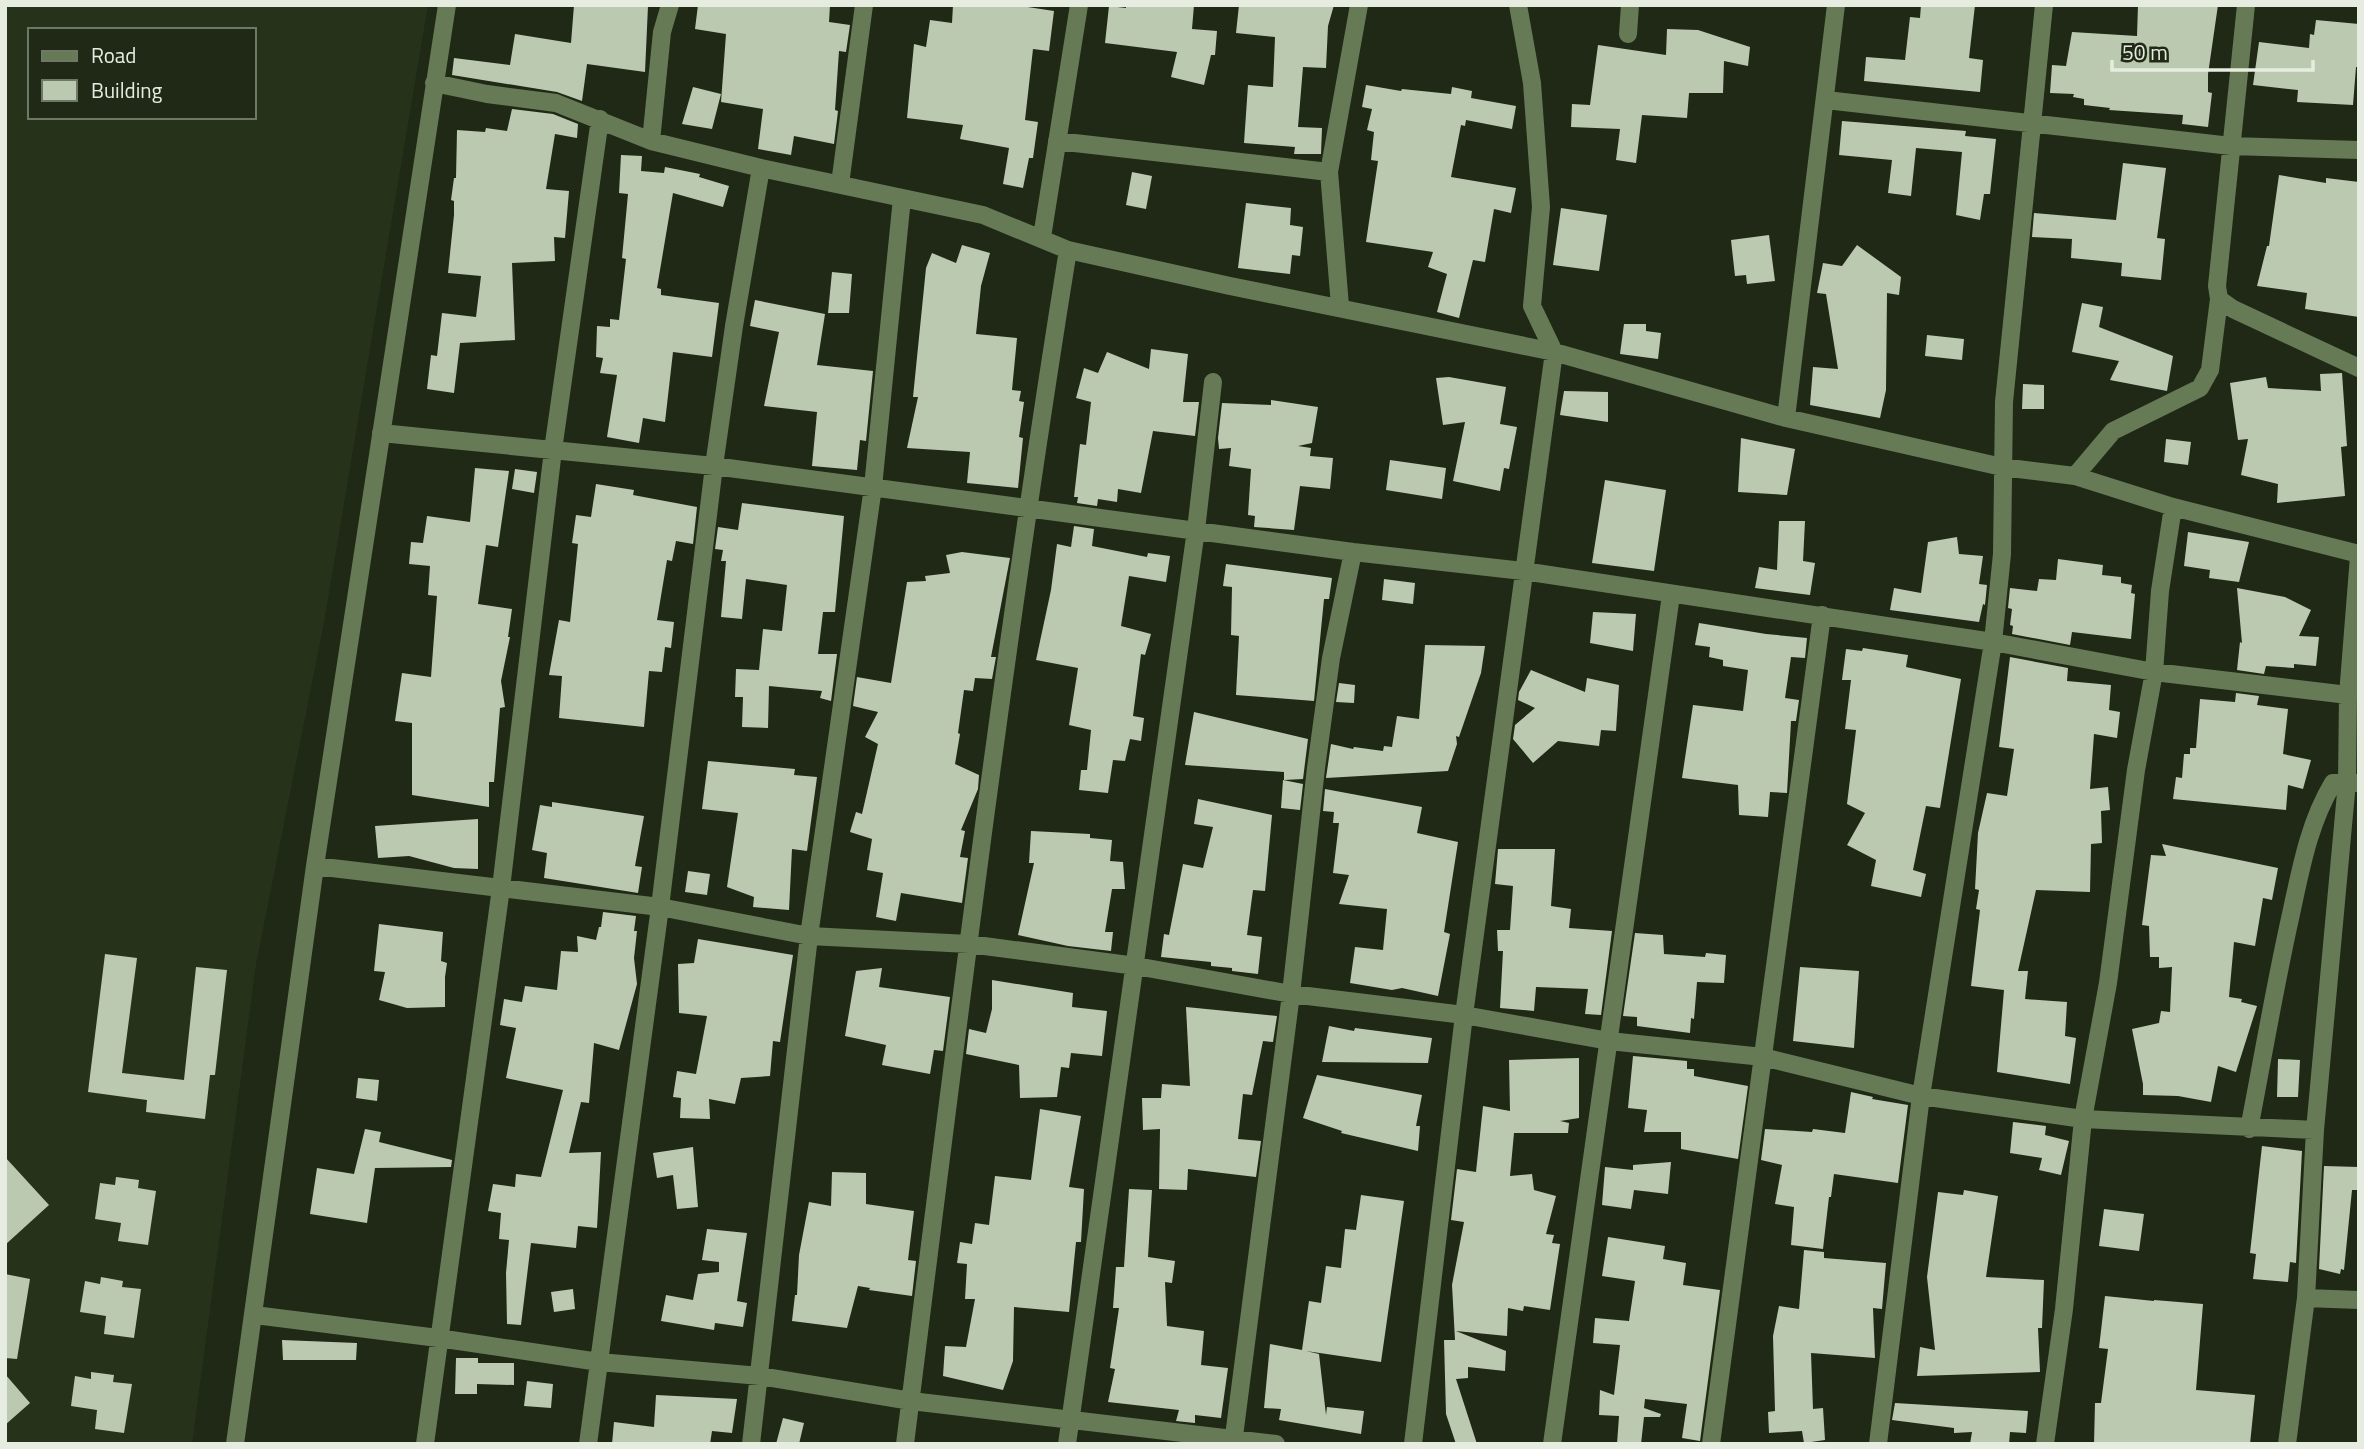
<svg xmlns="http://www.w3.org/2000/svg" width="2364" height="1449" font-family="'Titillium Web',sans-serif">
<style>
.built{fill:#26331a;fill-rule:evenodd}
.building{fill:#bcc9b1}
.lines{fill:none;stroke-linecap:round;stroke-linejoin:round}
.minor{stroke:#677a56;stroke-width:18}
</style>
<rect width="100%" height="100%" fill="#1f2916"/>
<path class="built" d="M5,5H428L323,628L256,964L192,1444H5ZM30,30H254V117H30Z"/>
<path class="building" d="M574,5L648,6L645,72L587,64L582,101L557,92L452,75L454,58L510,65L515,34L571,43Z
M698,5H830L829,22L850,25L846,52L839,51L835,110L838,111L834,144L794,136L791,155L758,149L763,109L721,102L726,34L695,29Z
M953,5H1014L1054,11L1049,51L1033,49L1025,120L1038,122L1033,158H1029L1023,188L1003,184L1009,148L960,139L963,125L907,118L914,44L926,47L930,20L952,23Z
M1126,5H1194L1192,29L1217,31L1215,55H1211L1204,85L1171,77L1177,52L1105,43L1109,6L1126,8Z
M1239,5H1334L1328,26L1326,68L1303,67L1298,127L1322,128L1321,154H1294L1295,147L1244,143L1248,85L1273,87L1275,37L1236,33Z
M1921,5H1975L1969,58L1983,60L1980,92L1864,81L1866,57L1905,60L1910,17L1920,18Z
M2138,5H2218L2208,74V92L2212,93L2208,127L2182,124L2183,115L2109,110L2110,108L2084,105V99L2073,97L2074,94L2050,93L2052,65L2066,66L2072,32L2137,36Z
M2316,20L2359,24V67H2356L2353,105L2297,102L2298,90L2253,85L2259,42L2309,48L2310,34L2314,35Z
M1667,29L1698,30L1750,47L1748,66L1724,61L1723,93H1689L1687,118L1642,115L1636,163L1616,160L1620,129L1571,127L1572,104L1590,105L1598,45L1666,55Z
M1366,85L1401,91L1402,89L1451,94L1452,87L1472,91L1471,98L1516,106L1512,129L1466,120L1465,126L1461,125L1451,177L1516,188L1511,213L1494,209L1485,262L1473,260L1459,318L1437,312L1447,274L1428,267L1433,252L1366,242L1378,161L1371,160L1374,132L1367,130L1372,109L1362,107Z
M693,87L721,94L712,129L682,124Z
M512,109L553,114L578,124L577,138L555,134L546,189L569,191L565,238L554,237L555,261L512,263L515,340L460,343L454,393L427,389L431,355L437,356L442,313L476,317L481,276L448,273L454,215V201L451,200L454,178H456L457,130L485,132L486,128L507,131Z
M1842,121L1966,131L1965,136L1996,139L1990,194H1984L1980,220L1956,215L1962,152L1916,148L1911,196L1888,193L1892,160L1839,155Z
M621,155L642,156L641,171L664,173L665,167L700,174L699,177L729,186L723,207L673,193L657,288L661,289V295L719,303L712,357L673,352L665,422L643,418L639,443L607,437L617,375L600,373L603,358L596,357L597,326L610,327V319L619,320L626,259L622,258L628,194L619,193Z
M2123,163L2166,168L2157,238L2165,239L2161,280L2121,276L2122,263L2071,258L2072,239L2032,237L2034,213L2116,220Z
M1132,172L1152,176L1146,209L1126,205Z
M2279,175L2326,183V178L2359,182V317L2305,309L2307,293L2257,286L2267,246H2269Z
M1246,203L1291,208L1290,225L1303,227L1300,256L1292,255L1290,274L1238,268Z
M1561,208L1607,215L1599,271L1553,265Z
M1769,235L1775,281L1747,284L1746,275L1735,276L1731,240Z
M962,245L990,253L981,286L976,334L1017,338L1012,390L1021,391L1019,401L1024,402L1019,437L1023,438L1018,488L967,483L970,452L907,448L918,397H913L926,268L932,253L956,263Z
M1857,245L1901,277L1899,295L1887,293L1886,390L1880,418L1810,405L1813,367L1838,369L1826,294L1817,293L1823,263L1842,266Z
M832,272L852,274L849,313H828Z
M755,300L825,314L817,365L873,371L866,441L860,440L857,470L812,466L817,412L764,406L779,332L750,326Z
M2082,303L2103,307L2099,327L2173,356L2167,391L2110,380L2119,361L2072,352Z
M1624,324H1646V331L1661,333L1658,359L1620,354Z
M1927,335L1964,339L1962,360L1925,356Z
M1151,349L1188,354L1183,402H1199L1195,436L1153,431L1141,493L1118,489L1117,502L1098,499L1097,506L1077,503L1078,497H1074L1080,444L1086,445L1091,402L1076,398L1084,368L1098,373L1107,352L1149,369Z
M2342,373L2347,446L2341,447L2345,496L2277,503L2278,484L2241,475L2248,439L2238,440L2230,383L2266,377L2268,388L2321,391L2320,374Z
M1449,377L1506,387L1500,424L1517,427L1509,469L1504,468L1500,491L1453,481L1465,422L1443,425L1436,378Z
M2023,384L2044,385V409H2022Z
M1564,391L1608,392V422L1560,415Z
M1271,400L1318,407L1312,443L1298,446L1311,448L1310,456L1333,458L1330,489L1300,486L1294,530L1254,527L1255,516L1248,515L1251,469L1229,466L1231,448L1219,449L1218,438L1222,403L1271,405Z
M1741,438L1795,449L1787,495L1738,492Z
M2166,439L2191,442L2188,465L2164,462Z
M1390,460L1446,468L1442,499L1386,490Z
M475,468L509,471L498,547L486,545L478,604L512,609L508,637H510L501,681L505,707L500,708L494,782H489V807L412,795V723L395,721L402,673L431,677L437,596L428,595L430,566L409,564L411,542L423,543L427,516L470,522Z
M515,469L537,472L534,493L512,489Z
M1605,480L1666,490L1654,571L1592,563Z
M596,484L634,490L633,495L697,507L693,544L676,541L672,561L667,560L657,620L674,622L671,648L665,647L662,672L649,671L644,727L559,718L562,676L549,675L559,620L570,622L578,544L572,543L576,515L591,517Z
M742,503L844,516L835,612H823L818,654H837L831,701L820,698L822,691L769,686L768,728L742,727L743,697H735L736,669L759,670L763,629L782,631L787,585L746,579L742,619L721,617L726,561H721L723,550L715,549L718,527L738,530Z
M1779,521H1805L1803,561L1815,563L1810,595L1755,588L1759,567L1777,570Z
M1074,526L1094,529L1092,546L1147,557L1148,553L1170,556L1166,582L1129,576L1121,626L1151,634L1145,655L1141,654L1133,716L1144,718L1141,741L1130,739L1125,761L1113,760L1108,793L1079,790L1081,770H1087L1091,730L1069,725L1078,668L1036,660L1051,590L1057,544L1071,547Z
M2188,532L2249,542L2239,582L2209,578L2210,570L2184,566Z
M1957,537L1959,554L1983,556L1979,584L1987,585L1985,605L1983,604L1979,622L1890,610L1894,588L1921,593L1928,542Z
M962,552L1010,558L991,657H996L992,679L975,678L973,691L964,690L958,733L960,734L955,764L979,775L978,789L961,830L965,831L960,857L968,858L962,903L901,893L896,921L876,917L883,873L867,870L872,839L850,832L856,812L862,814L878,744L865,737L878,712L853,706L857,677L891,683L907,582L926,581L925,576L950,573L946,555Z
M2058,559L2103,565L2102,575L2121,577V583L2132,585L2131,593L2135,594L2131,639L2072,632L2070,645L2012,634L2013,626L2010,625L2012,609L2008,608L2010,588L2037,591L2039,579L2056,580Z
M1226,564L1332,578L1329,599H1324L1314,701L1236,695L1239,636L1231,635L1232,587L1223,586Z
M1384,579L1415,583L1413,604L1382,600Z
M2237,588L2285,597L2311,610L2299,636L2319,637L2316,666L2294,664V668L2266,666L2264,674L2237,670L2240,642L2242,643Z
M1593,612L1636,614L1633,651L1590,643Z
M1699,623L1766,634L1807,638L1805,658L1791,657L1785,698L1799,700L1796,721H1791L1787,793L1770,792L1768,817L1739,815L1738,785L1682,778L1693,705L1743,711L1748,670L1723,666V660L1709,657L1710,647L1695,645Z
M1425,645L1485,646L1481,673L1459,737L1456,736L1457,744L1448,771L1326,778L1331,744L1353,749L1354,747L1383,751L1384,746L1392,747L1397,716L1419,719Z
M1863,648L1908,655L1906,667L1961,679L1940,808L1926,806L1913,870L1926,874L1921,897L1871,886L1876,860L1847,845L1865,813L1847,804L1856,730L1845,729L1851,680H1842L1846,649L1862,651Z
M2010,657L2068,668L2067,681L2111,685L2109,710L2120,712L2117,738L2094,734L2090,789L2108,787L2110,810L2101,811L2102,843L2091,844L2090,892L2036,890L2018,971H2028L2025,999L2067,1002L2065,1036L2076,1038L2070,1084L1997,1072L2004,990L1971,986L1980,910L1976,909L1979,890L1975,889L1978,833L1987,793L2007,796L2014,749L1999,747Z
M1531,670L1585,692L1587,678L1619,685L1616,731L1601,730L1599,746L1558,741L1533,763L1513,739L1515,725L1535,708L1518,700L1519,692Z
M1339,683L1355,685L1354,703L1336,702Z
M2236,693L2259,696L2257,705L2288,709L2283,754L2311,760L2303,789L2288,785L2286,810L2173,799L2176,777L2182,778L2184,754H2190V748H2196L2200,699L2235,702Z
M1194,712L1308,739L1303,779L1284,780V772L1185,765Z
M708,761L795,769L794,775L817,777L807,851L792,849L789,910L753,907L754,897L727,887L738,813L702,809Z
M1283,780L1303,784L1300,810L1281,808Z
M1325,789L1422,807L1417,833L1458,842L1444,932L1450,934L1438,996L1402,988L1392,990L1350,983L1355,947L1383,950L1387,909L1339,904L1349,875L1333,873L1339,823H1333L1334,812L1323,811Z
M1198,799L1272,815L1265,891L1253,890L1247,935L1262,937L1258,974L1232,971V968L1211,966V962L1161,957L1164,934L1169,935L1183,864L1203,868L1213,827L1194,824Z
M552,802L644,816L635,866L642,867L638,893L544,878L547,853L532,850L540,805L552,807Z
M478,819V869L454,868L409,856L378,858L375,826Z
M1031,831L1090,834V838L1112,840L1110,861L1123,862L1125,889H1112L1105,932H1113L1111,951L1068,946L1018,935L1034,863H1029Z
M2162,844L2278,868L2272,900L2263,898L2255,946L2234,942L2229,997L2242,999L2241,1002L2257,1006L2236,1072L2218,1066L2211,1102L2178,1096L2143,1095V1084L2132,1029L2159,1023L2161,1011L2170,1012L2172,967L2159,968V957H2150L2149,926L2142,925L2151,855L2166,856Z
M1498,849H1555L1551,906L1571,909L1569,928L1612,931L1601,1015L1585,1014L1588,989L1536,987L1534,1011L1500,1008L1503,951H1498L1497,930H1510L1513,886L1495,884Z
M688,871L710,874L707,895L685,892Z
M603,912L636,916L634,931H637L634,958L637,984L619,1050L594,1043L589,1103L581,1102L569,1153L601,1152L597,1228L578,1226L576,1248L531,1243L521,1325L507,1324L506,1273L509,1240L499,1239L501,1213L488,1211L493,1184L515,1187L516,1174L541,1177L563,1090L506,1078L516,1028L500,1025L504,999L522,1002L525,986L557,990L561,951L578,952L577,936L596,940L599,927H601Z
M379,924L443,932L441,961L447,963L445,977V1007L407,1008L379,1000L385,972L374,971Z
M1635,933L1663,935L1664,954L1705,957L1706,953L1726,955L1724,983L1697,982L1694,1019L1691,1018L1690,1033L1637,1026V1017L1623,1016Z
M698,939L793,955L780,1042L773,1041L770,1076L741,1078L735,1104L709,1099L710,1119L680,1118L681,1098L673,1097L677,1071L696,1074L707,1016L679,1013L678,964L694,963Z
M105,954L137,958L122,1073L184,1080L196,967L227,970L215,1075H210L205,1119L146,1112L147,1100L88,1092Z
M1800,967L1859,971L1854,1048L1793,1041Z
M882,968L879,987L950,997L943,1051L934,1050L930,1074L882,1065L886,1045L845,1036L856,971Z
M992,980L1073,993L1072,1007L1107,1011L1102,1056L1071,1053L1069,1068L1061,1067L1057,1097L1020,1098L1019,1065L966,1054L969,1029L986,1033L992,1009Z
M1186,1007L1277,1016L1273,1042L1263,1041L1252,1095L1243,1094L1238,1139L1261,1141L1256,1177L1188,1169L1187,1190L1159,1189L1160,1129L1143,1130L1142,1098H1161L1162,1084L1190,1086Z
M1329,1026L1354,1031L1355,1028L1432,1038L1428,1063L1322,1062Z
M1633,1056L1687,1061V1069H1694V1076L1748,1086L1738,1159L1681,1149V1132H1644L1647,1110L1628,1108Z
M1579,1058V1118L1560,1121L1569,1123L1568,1133H1514L1510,1176L1532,1174L1534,1190L1556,1196L1546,1234L1554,1235L1552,1243L1560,1244L1550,1310L1524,1306L1523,1311L1508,1308L1507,1336L1456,1331L1506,1351L1505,1371L1468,1367V1378L1456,1379L1477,1444H1456L1446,1414L1444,1340H1455L1452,1285L1464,1222L1451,1220L1457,1169L1476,1172L1483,1106L1510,1111L1509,1060Z
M2278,1059L2300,1060L2298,1097H2277Z
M1317,1075L1422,1095L1416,1126H1420L1418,1151L1341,1133L1342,1131L1303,1118Z
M358,1078L379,1080L377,1101L356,1098Z
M1851,1092L1873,1097L1872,1099L1908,1105L1898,1183L1834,1174L1831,1197H1829L1823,1249L1791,1245L1794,1207L1775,1204L1782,1165L1761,1160L1765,1129L1812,1132L1813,1129L1845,1133Z
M1040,1109L1081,1116L1069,1187L1084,1189L1081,1242H1076L1069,1312L1014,1307L1013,1361L1003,1390L943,1376L945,1346L966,1347L975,1299H965L967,1264L957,1263L960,1242L972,1244L975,1223L989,1225L995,1176L1031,1180Z
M2013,1122L2046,1126L2045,1135L2069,1141L2061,1175L2039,1170L2042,1158L2010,1153Z
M365,1129L381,1132L379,1142L452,1160L451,1167L375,1168L367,1223L310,1214L317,1168L354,1174Z
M2262,1146L2302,1151L2296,1263L2290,1262L2288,1282L2253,1279L2256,1254L2250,1253Z
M693,1147L698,1207L677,1209L673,1175L657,1178L653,1153Z
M5,1157L49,1205L5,1245Z
M1671,1162L1668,1194L1634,1190L1631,1209L1602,1205L1605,1167L1633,1170V1165Z
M2324,1166L2359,1167V1190H2352L2344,1270L2341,1269L2340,1274L2319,1269Z
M832,1172L866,1173V1204L914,1211L908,1260L916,1261L912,1296L869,1290L870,1288L858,1286L847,1328L792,1321L795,1295H797L799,1255L809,1202L831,1206Z
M116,1177L139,1180L138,1188L156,1191L148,1245L118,1241L121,1223L95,1219L100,1183L115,1185Z
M1129,1189L1152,1190L1148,1257L1175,1261L1172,1283L1165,1282L1167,1326L1204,1331L1201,1365L1228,1368L1221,1418L1195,1415V1423L1176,1421L1179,1410L1108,1402L1115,1369L1110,1368L1119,1308H1113L1116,1267H1124Z
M1964,1190L1998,1196L1986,1277L2044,1280L2042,1328H2038L2040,1372L1917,1376L1920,1347L1935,1350L1927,1277L1938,1192L1963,1195Z
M1361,1195L1404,1201L1381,1362L1306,1351L1319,1354L1326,1415L1327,1407L1364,1411L1361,1434L1279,1420L1281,1409L1264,1408L1270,1344L1302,1350L1309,1301L1321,1303L1326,1266L1341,1268L1345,1229L1356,1230Z
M2104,1209L2144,1214L2139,1251L2099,1246Z
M707,1229L747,1233L737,1301L747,1303L743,1327L715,1323L714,1330L661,1321L666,1295L693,1300L698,1274L719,1272V1262L702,1260Z
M1608,1237L1665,1246L1663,1259L1686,1263L1683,1285L1720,1290L1700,1441L1682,1438L1687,1404L1645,1399L1644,1408L1661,1414L1660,1417H1644L1641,1444H1617L1619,1416L1599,1415L1600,1390L1614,1395L1620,1345L1593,1343L1595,1318L1629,1321L1635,1281L1602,1276Z
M1804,1250L1824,1252V1258L1886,1263L1882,1309L1873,1308L1875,1358L1811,1353L1813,1409L1823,1408L1825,1440L1804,1443L1802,1431L1769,1433L1768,1412L1775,1411L1773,1336L1779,1306L1799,1309Z
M5,1274L30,1279L17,1359L5,1358Z
M101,1277L123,1281L122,1287L141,1289L134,1338L104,1334L106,1316L80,1312L85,1281L100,1284Z
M573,1289L575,1309L554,1312L551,1292Z
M2105,1296L2154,1301V1300L2203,1304L2196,1390L2255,1395L2250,1444H2094L2095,1403H2101L2108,1349L2099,1348Z
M282,1340L357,1343L356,1360H283Z
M456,1358H478V1363H514V1385L477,1384V1394H455Z
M91,1372L114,1375L113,1382L132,1384L124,1433L95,1429L97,1410L71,1406L75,1376L91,1379Z
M5,1374L30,1403L5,1425Z
M527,1381L553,1384L551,1408L524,1406Z
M656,1395L737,1399L732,1433L712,1431L710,1444H612L614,1422L654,1427Z
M1895,1403L2028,1411L2026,1433L2010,1432L2009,1444H1970L1972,1432L1954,1433V1428L1892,1420Z
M783,1418L804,1423L799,1444H776Z"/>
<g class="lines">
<path class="minor" d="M2246,5L2217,286L2219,299L2233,309L2359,368
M1628,34L1630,5
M434,83L487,94L556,103L651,141L761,168L983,215L1068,250L1230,286L1554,352L1786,418L2002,467L2075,476L2173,507L2359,554
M1826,100L2231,146L2359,150
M651,141L662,32L670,5
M1057,141L1329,172
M840,184L864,5
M1042,237L1079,5
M1340,306L1329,172L1359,5
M1786,418L1836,5
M381,433L714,466L1353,552L1523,571L1993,642L2154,672L2348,695
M2075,476L2113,431L2200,388L2210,370L2219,299
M315,866L660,907L809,936L969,944L1136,966L1291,994L1464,1015L1609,1041L1763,1057L1921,1096L2083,1119L2315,1130
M2249,1129C2263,1057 2275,985 2291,914C2301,868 2309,823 2333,783H2359
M2306,1298L2359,1300
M254,1315L438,1338L599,1362L760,1376L911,1401L1276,1444
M235,1444L315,866L447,5
M425,1444L501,888L553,450L600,119
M588,1444L660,907L714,466L734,326L761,168
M751,1444L809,936L873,487L902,198
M905,1444C955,1045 1004,646 1068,250
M1067,1444L1196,530L1213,382
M1233,1444L1291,994L1316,768L1331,658L1353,552
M1413,1444L1464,1015L1554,352L1532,306L1541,207L1532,83L1518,5
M1552,1444L1671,595
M1711,1444L1822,615
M1878,1444L1921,1096L1993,642L2002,554L2004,402L2044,5
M2045,1444L2064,1309L2083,1119L2108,983L2136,770L2154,672L2160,591L2173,507
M2287,1444L2306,1298L2315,1130L2347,782L2348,695L2359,556"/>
</g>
<rect width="2364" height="1449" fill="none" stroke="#e6ede0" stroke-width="14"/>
<rect x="28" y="28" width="228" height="91" fill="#1f2916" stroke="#6f7767" stroke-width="2"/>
<rect x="42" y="51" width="35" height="10" fill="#677a56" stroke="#6f7767" stroke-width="2"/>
<text x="91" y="63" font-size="21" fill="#e6ede0">Road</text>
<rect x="42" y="80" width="35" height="21" fill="#bcc9b1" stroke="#6f7767" stroke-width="2"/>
<text x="91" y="98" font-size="21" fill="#e6ede0">Building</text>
<path d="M2112 60v10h201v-10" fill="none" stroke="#e6ede0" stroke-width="3.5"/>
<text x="2122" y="60" font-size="21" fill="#e6ede0" stroke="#1f2916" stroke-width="5" paint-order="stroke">50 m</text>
</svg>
